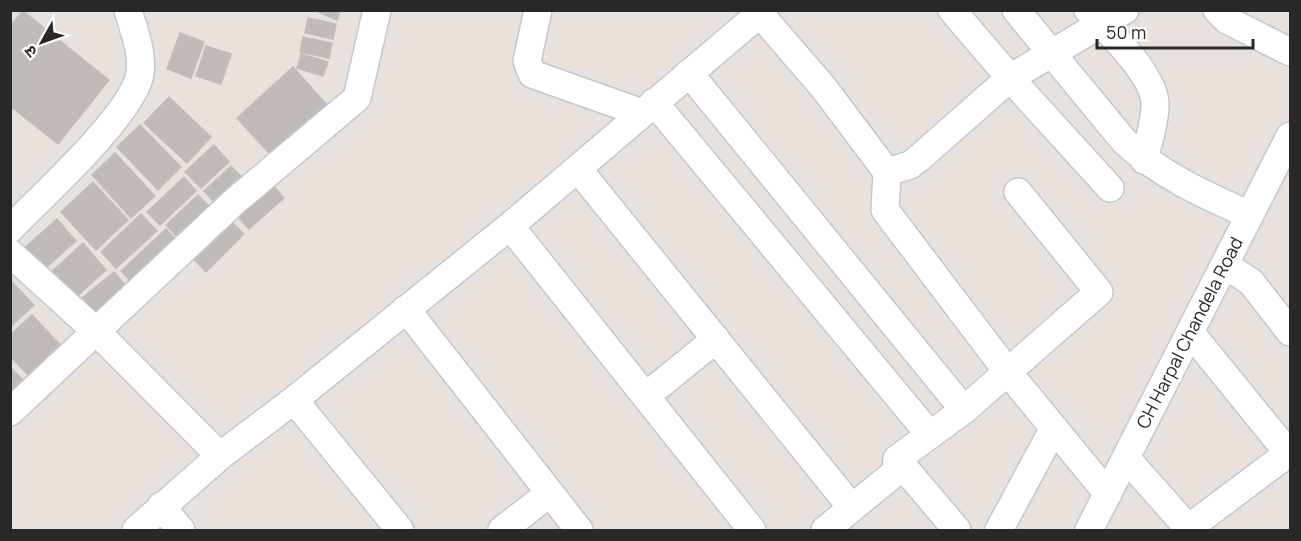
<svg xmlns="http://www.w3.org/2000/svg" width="1301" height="541" font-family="Manrope,'Noto Sans Devanagari',sans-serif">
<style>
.building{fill:#c1bbb8;stroke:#c4bdb6;stroke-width:1.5}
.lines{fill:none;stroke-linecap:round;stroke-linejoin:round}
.minor-casing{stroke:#c3c8d0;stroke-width:30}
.minor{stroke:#fff;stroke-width:27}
.labels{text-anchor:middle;stroke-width:6;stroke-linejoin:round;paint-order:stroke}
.street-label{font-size:18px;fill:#282828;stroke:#fff}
</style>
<rect width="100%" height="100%" fill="#e9e1db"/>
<path class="building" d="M314,10H340L337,20Z
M23,11L109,80L58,144L10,106V26Z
M308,18L336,24L333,39L305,33Z
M180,33L204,42L191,78L167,69Z
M303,37L332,43L329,58L300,52Z
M206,46L231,54L221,84L196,76Z
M301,54L328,62L323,76L297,68Z
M293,67L334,113L278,163L237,118Z
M169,97L211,137L187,163L144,123Z
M140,125L181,167L158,190L117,147Z
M214,145L229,162L201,188L185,172Z
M115,153L155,196L131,218L92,175Z
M231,166L248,184L221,210L204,191Z
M184,177L196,191L160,225L147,212Z
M93,182L128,220L96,250L61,212Z
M270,182L284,198L249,229L235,214Z
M198,195L214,212L182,242L166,225Z
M141,214L157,231L116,268L101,252Z
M227,218L244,234L206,272L190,255Z
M57,219L76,241L41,272L22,250Z
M166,229L181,245L136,287L121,271Z
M83,243L106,270L74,299L50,273Z
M114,272L130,291L93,321L77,302Z
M10,280L34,305L10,327Z
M32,315L66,351L33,380L10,356V335Z
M10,367L27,384L10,401Z"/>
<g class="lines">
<defs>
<path id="minor" d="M538,10L527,61L532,74L642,113
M1016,10L1124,141C1161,176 1205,195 1250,215
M1088,10C1107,30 1156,76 1155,105C1155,123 1148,143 1144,160
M1217,10L1227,20L1290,52
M760,14L823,87L887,172L885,210L1007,371L1108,494
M689,73L964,410
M654,102L930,435
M578,169L852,508
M887,172L910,165L918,159L1010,78L952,10
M1110,188L1010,78L1125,10
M510,226L752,530
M10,229C42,196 133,114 140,74C143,52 134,31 128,10
M10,253L97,332L220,456
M1225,265L1251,282L1290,332
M406,309L579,530
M1190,332L1290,455
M646,396L716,339
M294,400L400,530
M10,412L235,201L357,98L377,10
M1126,458L1190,530
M897,459L957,530
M161,506L181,530
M136,530L220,456L294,400L510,226L764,10
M502,530L550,493
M825,530L896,472L897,459L964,410L1099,292L1018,192
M999,530L1054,428
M1089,530L1290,136
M1186,530L1290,452"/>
</defs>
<use href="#minor" class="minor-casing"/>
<use href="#minor" class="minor"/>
</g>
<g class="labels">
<g class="street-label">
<text transform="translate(1190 333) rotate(-63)" y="6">CH Harpal Chandela Road</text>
</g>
</g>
<rect width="1301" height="541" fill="none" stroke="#282828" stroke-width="24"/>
<g transform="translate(42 42) rotate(230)" stroke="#ffffff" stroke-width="4.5" paint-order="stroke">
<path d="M0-4.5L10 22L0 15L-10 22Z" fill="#282828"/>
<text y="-9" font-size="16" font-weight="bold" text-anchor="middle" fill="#282828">उ</text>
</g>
<path d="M1097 39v9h156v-9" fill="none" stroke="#282828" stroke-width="3"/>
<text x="1106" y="39" font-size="18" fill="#282828" stroke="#ffffff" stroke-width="4.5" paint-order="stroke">50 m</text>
</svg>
